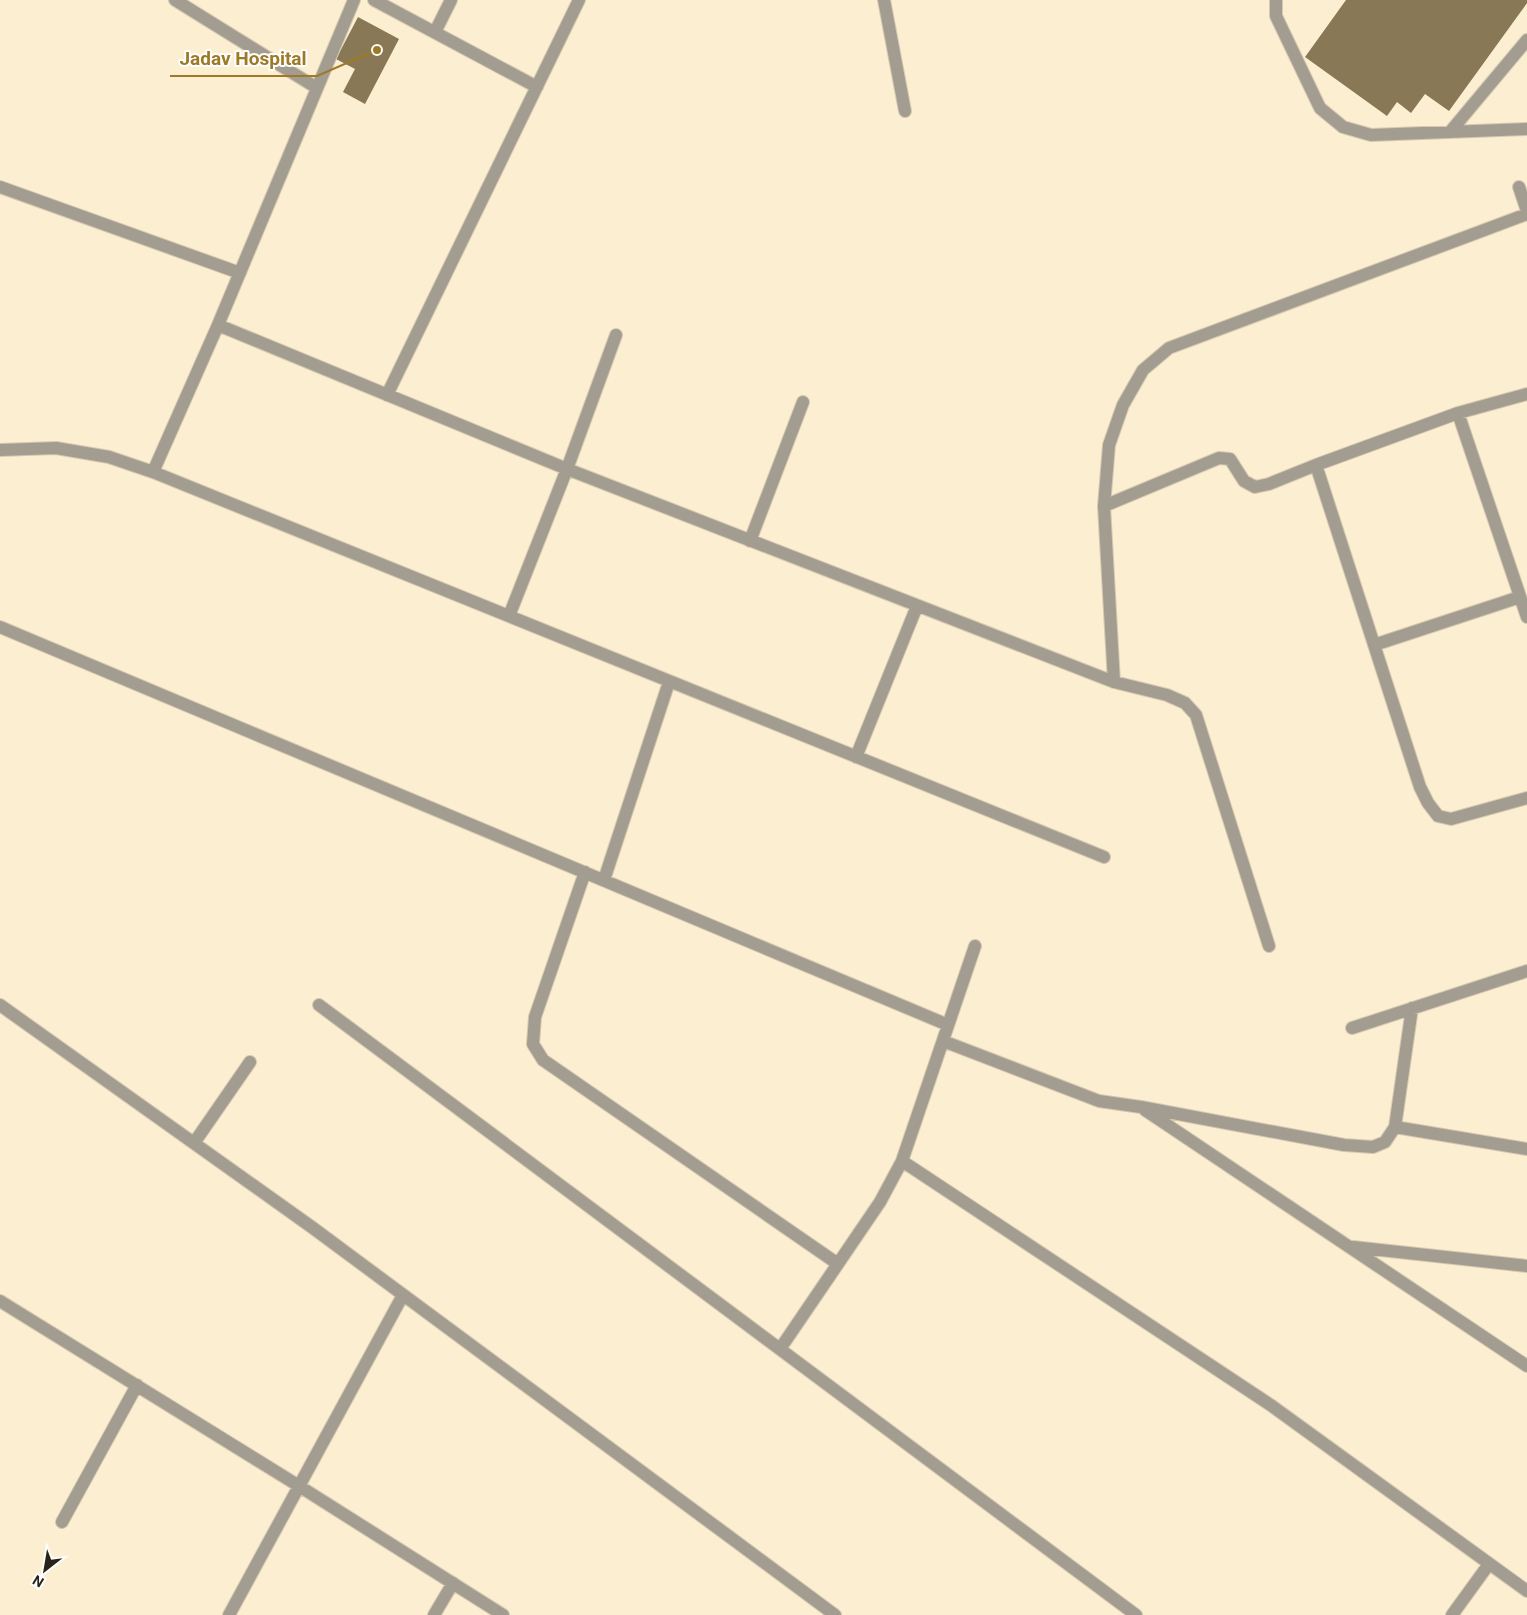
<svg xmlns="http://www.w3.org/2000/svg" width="1527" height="1615" font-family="Roboto,sans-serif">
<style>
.building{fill:#887855}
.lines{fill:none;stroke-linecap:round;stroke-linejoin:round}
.minor-casing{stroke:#d6c9b0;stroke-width:14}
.minor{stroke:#a39d91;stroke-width:12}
.leader{fill:none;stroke:#9d7b26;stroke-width:2}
.callout-dot{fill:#9d7b26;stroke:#fdfdfd;stroke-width:2}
.callout-label{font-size:19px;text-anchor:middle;font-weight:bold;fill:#9d7b26;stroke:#fdfdfd;stroke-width:4;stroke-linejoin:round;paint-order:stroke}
</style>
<rect width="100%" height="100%" fill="#fceed1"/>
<path class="building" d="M1346,0H1527V3L1449,111L1425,94L1411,113L1397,102L1387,116L1305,57Z
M358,17L399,39L365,104L343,92L355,69L336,59Z"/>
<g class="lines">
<defs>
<path id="minor" d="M175,0L317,88
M374,0L537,87
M884,0L905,111
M1276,0V16L1320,108L1343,127L1371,135L1527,129
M435,32L451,0
M1450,132L1527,40
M0,187L240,273
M1519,187L1527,211
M218,325L567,469L1114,682L1167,695L1185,703L1196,715L1269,946
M387,395L579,0
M1458,413L1527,617
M0,450L56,448L109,457L153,472L1104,857
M1316,465L1420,787L1428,803L1438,816L1451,819L1527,798
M153,472L218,325L354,0
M1104,506L1219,458L1230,459L1244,481L1255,487L1269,484L1316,465L1458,413L1527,394
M750,541L803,402
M509,616L567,469L616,335
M0,627L948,1025
M1374,645L1520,597
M1114,682L1104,506L1109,445L1123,405L1143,370L1169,348L1527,214
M856,757L917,606
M585,872L535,1017L533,1044L543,1060L838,1264
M604,880L669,682
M0,1005L313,1228L835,1615
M319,1005L1136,1615
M1352,1028L1527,971
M943,1041L1099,1101L1141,1107L1344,1145L1373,1147L1385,1142L1395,1127L1412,1008
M1145,1110L1527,1366
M1395,1127L1527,1149
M194,1143L250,1062
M902,1161L1272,1406L1527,1591
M1353,1247L1527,1266
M0,1301L299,1486L503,1615
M780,1349L880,1202L902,1161L975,946
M62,1522L137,1385
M229,1615L403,1295
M434,1615L453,1583
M1452,1615L1489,1564"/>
</defs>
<use href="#minor" class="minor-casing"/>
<use href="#minor" class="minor"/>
</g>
<path class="leader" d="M377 50L317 76H170"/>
<circle class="callout-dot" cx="377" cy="50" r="5"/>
<g class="callout-label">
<text x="243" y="65">Jadav Hospital</text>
</g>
<g transform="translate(45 1570) rotate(211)" stroke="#fdfdfd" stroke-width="4" paint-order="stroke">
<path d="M0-4L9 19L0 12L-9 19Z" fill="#282318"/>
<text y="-8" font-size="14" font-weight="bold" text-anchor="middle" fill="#282318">N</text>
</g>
</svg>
